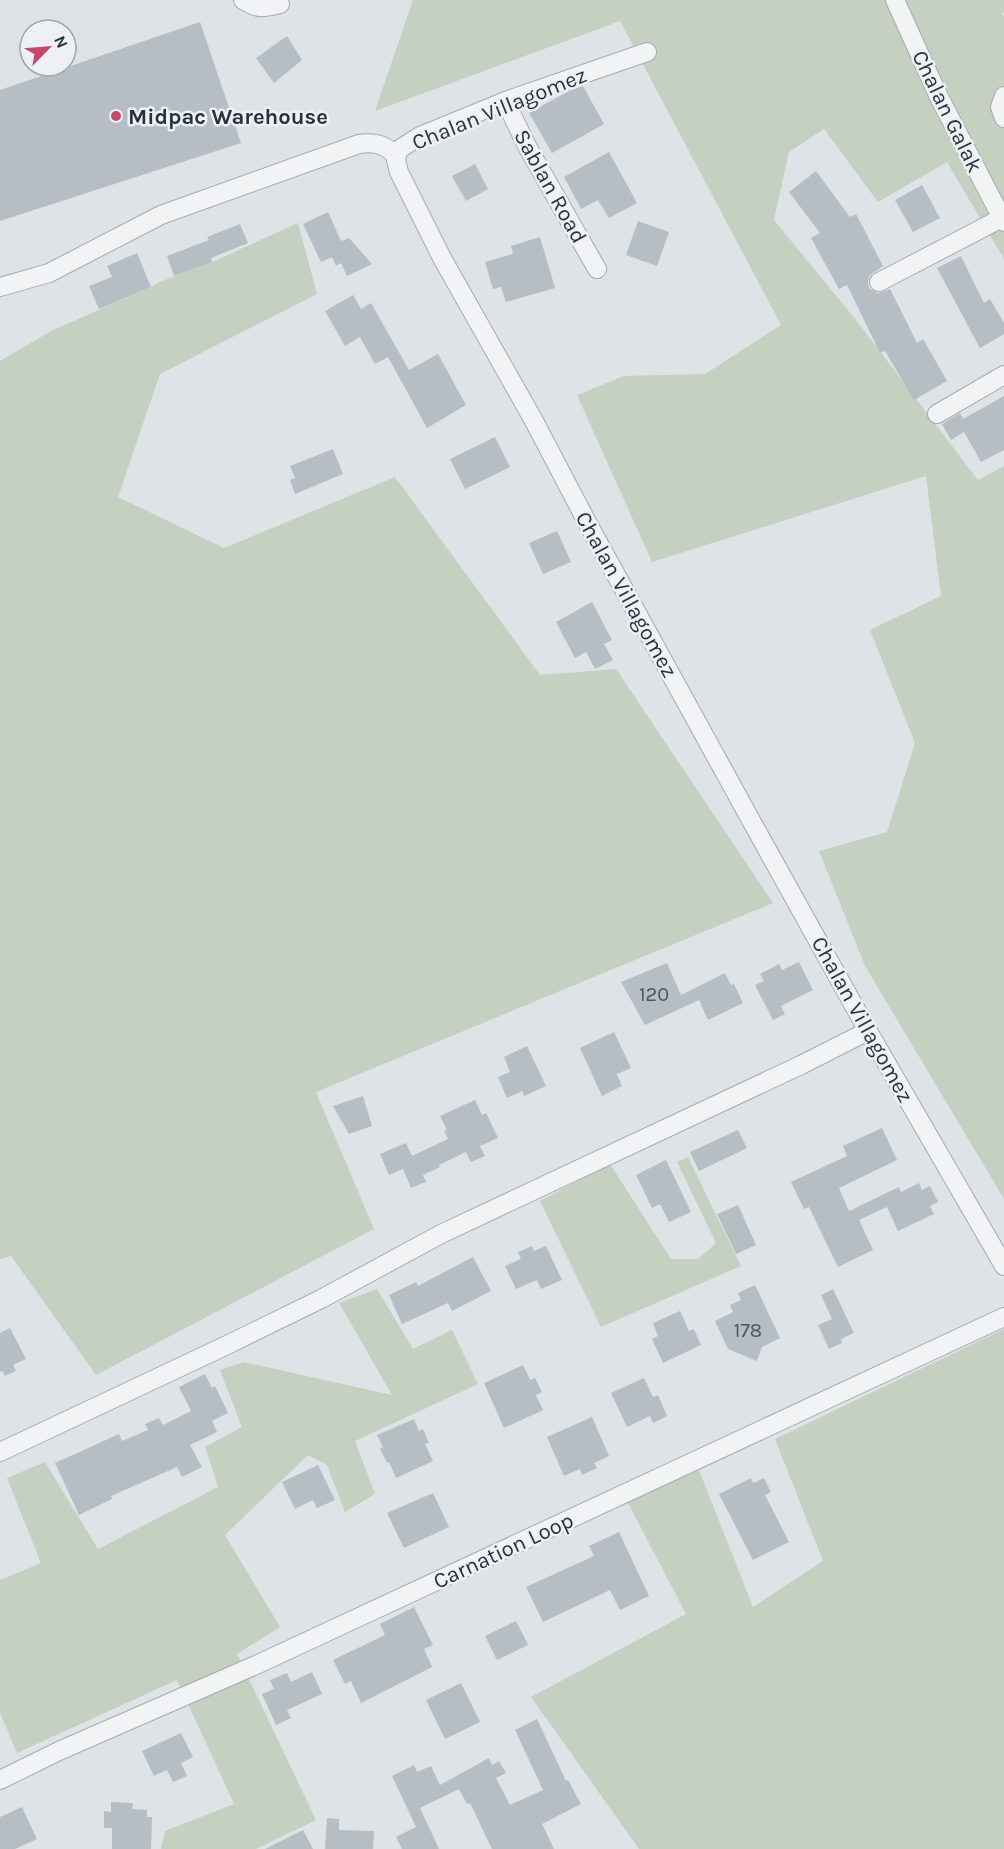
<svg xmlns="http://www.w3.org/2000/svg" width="1004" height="1849" font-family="Karla,sans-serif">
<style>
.green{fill:#c6d0c0}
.building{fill:#b6bdc3}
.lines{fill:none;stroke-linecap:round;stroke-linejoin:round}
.minor-casing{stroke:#a4aab1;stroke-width:20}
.minor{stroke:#f1f3f5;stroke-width:18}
.poi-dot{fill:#c6496c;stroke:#edf1f5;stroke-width:2}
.labels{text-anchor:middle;stroke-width:5;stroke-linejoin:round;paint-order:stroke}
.number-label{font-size:20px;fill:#4c555e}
.street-label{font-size:22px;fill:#28323d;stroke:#edf1f5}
.poi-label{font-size:22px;font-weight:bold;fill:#28323d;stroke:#edf1f5;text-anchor:start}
</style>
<rect width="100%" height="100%" fill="#dee3e7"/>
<path class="green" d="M413,0H1004V12L1002,14L1004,17V259L947,162L878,202L824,129L789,152L774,220L856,320L978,480L1004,466V1199L865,966L819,851L887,832L915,743L870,630L941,596L926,476L652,562L577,395L624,376L705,374L781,325L620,21L375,111Z
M298,223L317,294L160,374L118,497L224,548L395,477L540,675L616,669L773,903L316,1092L374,1229L96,1375L11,1256L0,1259V361L51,331L151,287L157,283L212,262Z
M688,1157L741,1266L601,1327L540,1201L610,1164L671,1259H698L716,1243L677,1162Z
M377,1289L413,1349L452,1330L478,1384L355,1441L375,1494L345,1512L327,1465L308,1455L225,1535L280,1627L237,1654L316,1820L256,1849H161L165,1831L234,1804L177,1680L17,1753L0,1713V1580L41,1563L7,1478L45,1462L98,1549L218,1487L205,1447L242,1427L220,1370L244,1362L392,1395L339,1303Z
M1004,1329V1849H639L531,1697L686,1614L627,1501L699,1470L753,1607L823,1561L775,1439Z"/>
<path class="building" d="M200,22L241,143L0,221V90Z
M287,36L302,60L274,83L256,58Z
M583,86L604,124L552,153L529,113L569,91Z
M609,152L637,203L609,218L598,200L581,209L564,177Z
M475,164L488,189L466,201L452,176Z
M816,171L850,217L856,214L883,266L869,276L868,282L869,288L878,293L890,289L917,343L923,339L947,381L914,400L885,351L880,353L847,285L839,289L811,238L820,233L789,192Z
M922,185L940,218L913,232L895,200Z
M328,212L341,241L349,238L372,264L347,276L341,263L336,266L332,257L321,262L303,224Z
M638,221L669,232L657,266L626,255Z
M240,224L248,243L211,258L212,262L174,276L167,256L209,240L207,237Z
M540,237L555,288L506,302L501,287L493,289L485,262L513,254L511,246Z
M137,253L151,287L99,309L89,286L112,277L107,266Z
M961,256L984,303L990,299L1004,323V334L980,348L937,268Z
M353,295L361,309L371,303L409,370L438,354L466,405L427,428L388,357L375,364L360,337L345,346L325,311Z
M1004,396V450L981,462L964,432L951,440L942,424L960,413L963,419Z
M495,437L510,467L465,489L450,459Z
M333,449L343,474L295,494L290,480L295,478L290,466Z
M557,531L571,562L543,574L529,543Z
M592,602L612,640L604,644L613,660L595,669L586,652L575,658L556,622Z
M799,962L813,990L781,1006L785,1014L773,1020L755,985L764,981L760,974L779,964L782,970Z
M667,963L681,995L725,973L731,985L734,984L743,1003L708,1020L699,1000L645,1025L621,982Z
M614,1032L631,1068L617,1074L622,1086L602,1096L580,1048Z
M527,1046L546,1086L524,1096L522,1091L507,1098L498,1077L510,1072L504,1057Z
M363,1096L372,1126L349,1134L333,1106Z
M475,1100L482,1115L486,1113L498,1138L480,1146L485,1156L471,1162L466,1152L439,1165L440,1167L423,1175L426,1182L411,1188L403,1169L389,1175L380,1154L406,1143L412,1156L448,1139L444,1131L447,1130L440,1116Z
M882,1128L897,1160L839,1188L849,1211L899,1187L901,1192L919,1183L922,1190L930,1186L938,1202L930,1206L934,1214L898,1231L887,1207L859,1220L873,1250L838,1267L809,1207L804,1209L791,1182L847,1156L843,1146Z
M738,1130L747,1148L699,1171L690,1152Z
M666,1160L691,1212L669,1222L660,1204L652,1208L636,1175Z
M738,1205L756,1245L736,1254L717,1214Z
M532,1246L534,1251L546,1246L562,1280L541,1289L537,1280L516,1289L505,1266L521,1259L518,1252Z
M473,1257L491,1291L452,1311L448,1303L402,1324L389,1295L416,1282L418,1286Z
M755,1285L780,1338L762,1347L757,1361L728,1349L715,1321L733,1312L730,1305L741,1300L738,1293Z
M833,1289L854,1333L841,1339L842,1343L829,1349L818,1325L832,1319L821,1295Z
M680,1311L689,1331L694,1329L701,1345L663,1363L652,1339L658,1336L653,1323Z
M10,1328L26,1359L13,1365L16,1371L5,1376L2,1371L0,1372V1333Z
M523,1365L530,1380L535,1378L542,1392L536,1395L543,1410L504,1428L484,1383Z
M205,1374L212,1388L215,1386L228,1413L212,1421L217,1432L190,1445L202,1467L182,1477L177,1467L111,1496L112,1499L79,1515L55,1463L119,1434L122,1441L148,1430L145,1424L159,1418L163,1425L191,1411L179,1387Z
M644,1378L653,1397L658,1395L667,1416L653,1423L650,1416L627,1427L611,1393Z
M592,1417L609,1456L594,1463L597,1468L582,1475L580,1469L564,1476L547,1437Z
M414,1419L419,1431L423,1429L429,1443L425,1444L433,1461L396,1478L389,1462L387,1463L380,1449L383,1447L377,1435Z
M318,1465L335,1500L317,1508L313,1500L295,1509L282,1482Z
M751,1478L753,1483L764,1478L771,1492L765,1495L789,1542L753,1560L719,1494Z
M433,1493L449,1527L404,1548L387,1513Z
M619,1532L649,1596L620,1610L610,1590L543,1622L526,1587L594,1556L589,1546Z
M414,1607L433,1645L424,1649L432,1667L361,1703L351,1681L345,1684L333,1660L385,1635L380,1624Z
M516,1621L528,1645L497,1660L485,1636Z
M312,1672L322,1694L287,1710L291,1718L276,1725L262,1694L274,1689L270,1680L287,1673L291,1682Z
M461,1683L480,1722L445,1739L426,1700Z
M537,1719L566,1781L568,1780L581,1804L542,1824L554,1849H492L470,1803L467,1804L459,1789L420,1808L439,1849H402L396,1837L416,1827L392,1776L414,1765L417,1772L431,1766L440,1785L489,1758L492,1765L499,1761L506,1773L496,1778L510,1805L543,1790L515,1730Z
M181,1733L193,1757L181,1763L187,1776L173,1782L167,1770L154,1776L142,1751Z
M111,1802L133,1803L132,1809L147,1810V1817H152L151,1849H112V1828H104V1811L111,1812Z
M22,1807L37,1839L15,1849H0V1817Z
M327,1818L339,1819V1830L374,1831L373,1849H325Z
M303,1830L313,1849H265Z"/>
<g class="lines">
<defs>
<path id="minor" d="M243,0C258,10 265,8 280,4
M895,0L939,97L1004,222
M647,52L508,100L420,136L398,150L396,160L399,172L442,258L534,421L588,524L753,824L868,1031L1004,1266
M1004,96L1000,107L1004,118
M508,100L512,115L528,148L597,269
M879,282L1002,218
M0,287L49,273L161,215L359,144C375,142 385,144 396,156
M937,414L1004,375
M0,1452L225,1346L321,1299L441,1234L801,1065L868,1031
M0,1780L59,1751L256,1665L1004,1317"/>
</defs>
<use href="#minor" class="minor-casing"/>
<use href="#minor" class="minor"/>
</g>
<circle class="poi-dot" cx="116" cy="116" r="6"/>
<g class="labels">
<g class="number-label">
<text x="654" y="1001">120</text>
<text x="748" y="1337">178</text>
</g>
<g class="street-label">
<text transform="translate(499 108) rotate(-22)" y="8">Chalan Villagomez</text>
<text transform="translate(948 111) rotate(64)" y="8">Chalan Galak</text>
<text transform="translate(551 186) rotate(61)" y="8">Sablan Road</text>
<text transform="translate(627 594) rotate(61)" y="8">Chalan Villagomez</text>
<text transform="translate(863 1019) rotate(61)" y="8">Chalan Villagomez</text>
<text transform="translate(503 1550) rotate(-25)" y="8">Carnation Loop</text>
</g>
<g class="poi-label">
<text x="128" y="124">Midpac Warehouse</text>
</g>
</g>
<g transform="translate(48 48) rotate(65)"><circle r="28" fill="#edf1f5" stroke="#9ea5ab" stroke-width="1.5"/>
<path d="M0-4.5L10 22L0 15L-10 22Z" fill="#c6496c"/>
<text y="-9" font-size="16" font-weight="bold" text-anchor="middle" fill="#28323d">N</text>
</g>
</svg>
